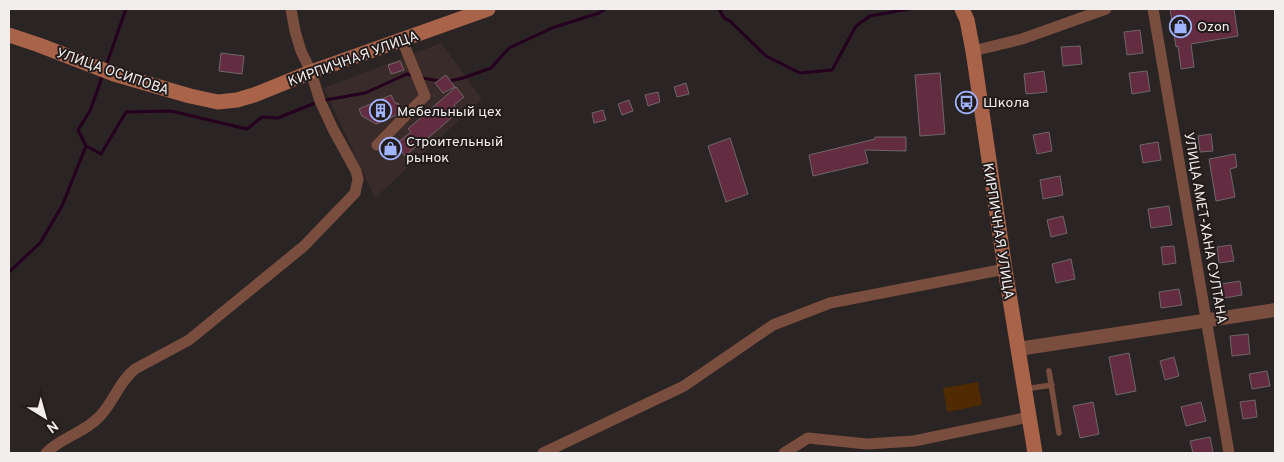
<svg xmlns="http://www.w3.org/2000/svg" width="1284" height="462" font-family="Overpass,sans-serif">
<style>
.built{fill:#382b2a}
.green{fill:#502a00}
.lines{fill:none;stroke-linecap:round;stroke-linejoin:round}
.stream{stroke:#25001e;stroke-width:3}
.building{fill:#642c41;stroke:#6e6668}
.service{stroke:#7a4e3e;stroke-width:5.5}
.minor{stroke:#7a4e3e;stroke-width:11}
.tertiary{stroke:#7a4e3e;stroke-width:14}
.secondary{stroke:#a96349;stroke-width:15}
.labels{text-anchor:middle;stroke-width:4;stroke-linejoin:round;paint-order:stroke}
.poi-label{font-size:14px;fill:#f3eeee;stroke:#221b1b;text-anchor:start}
.street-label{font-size:14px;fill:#f3eeee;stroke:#221b1b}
</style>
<rect width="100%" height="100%" fill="#2b2424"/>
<path class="built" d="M441,43L482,99L375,198L324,88Z"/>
<path class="green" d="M978,382L982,405L947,412L943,388Z"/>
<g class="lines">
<path class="stream" d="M719,9L724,18L730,21L766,56L800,73L832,70L856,26L870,16L909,9
M107,63L126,9
M422,78L440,81
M446,82L463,78L491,68L509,48L552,28L599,13L605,9
M86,146L101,154L126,112L171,111L247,129L262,117L278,118L320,101L365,93L407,74L413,76
M9,272L40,243L62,206L86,146L78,130L90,111L102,77"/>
</g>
<path class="building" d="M1170,9H1234L1238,36L1191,44L1194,67L1181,69L1178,46L1176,47Z
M1140,30L1143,53L1127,55L1124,32Z
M1080,46L1082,64L1063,66L1061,47Z
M221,53L244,56L242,74L219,71Z
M400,61L404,70L391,74L388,65Z
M1044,71L1047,92L1026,94L1024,74Z
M1147,71L1150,91L1132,94L1129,73Z
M940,73L945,134L920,136L915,75Z
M446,75L455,87L443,93L435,83Z
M686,83L689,94L677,97L674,87Z
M456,87L464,97L454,105L458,112L421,144L420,143L405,156L396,144L411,132L408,129Z
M658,92L660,102L648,106L645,95Z
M391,95L395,103H398L401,110L396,115L376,124L362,116L359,109Z
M629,100L633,111L622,115L618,104Z
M603,110L606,120L594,123L592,113Z
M1049,132L1052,151L1037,154L1033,135Z
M1211,134L1213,151L1200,152L1198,136Z
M875,137H906V151L865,150L868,163L813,176L809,155L875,139Z
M730,138L748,194L726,202L708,146Z
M1158,142L1161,160L1143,163L1140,145Z
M1235,154L1237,167L1230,169L1235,197L1216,201L1209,159Z
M1060,176L1063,195L1043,199L1040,180Z
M1169,206L1172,225L1151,228L1148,209Z
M1063,216L1067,233L1051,237L1047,220Z
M1231,245L1234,261L1219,263L1217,247Z
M1174,246L1176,263L1163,265L1161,247Z
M1071,259L1075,279L1056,283L1052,264Z
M1240,281L1242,295L1224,298L1221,284Z
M1179,289L1182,305L1161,308L1159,292Z
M1248,334L1250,354L1232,356L1230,336Z
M1129,353L1136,391L1116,395L1109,357Z
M1174,357L1179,376L1165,380L1160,361Z
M1267,371L1270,386L1252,389L1249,374Z
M1255,400L1257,417L1243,419L1240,402Z
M1093,402L1099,434L1080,438L1073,406Z
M1201,402L1206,421L1186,426L1181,407Z
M1210,437L1213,453H1193L1190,441Z"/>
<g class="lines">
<path class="service" d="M1049,371L1059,433
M1025,389L1052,385"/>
<path class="minor" d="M1153,9L1229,453
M973,51L1022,39L1106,9
M377,145L425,96L402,40
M46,453C61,437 85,433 100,416C114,401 119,382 135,369L189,340L304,246L355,193L358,179L356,171L333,129L320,101L311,72L301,51L295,31L291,9
M543,453L684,386L773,325L830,303L1005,269
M784,453L808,438L867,444L914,441L1029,417"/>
<path class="tertiary" d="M1018,349L1275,310"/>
<path class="secondary" d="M962,9L967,20L973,51L1005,269L1035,453
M9,35L39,45L114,74L190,96L218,102L237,100L254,95L311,72L488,9"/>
</g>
<defs>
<symbol id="shop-ring" viewBox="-11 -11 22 22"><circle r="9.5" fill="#221b1b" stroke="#a0b3fd" stroke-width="1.5"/><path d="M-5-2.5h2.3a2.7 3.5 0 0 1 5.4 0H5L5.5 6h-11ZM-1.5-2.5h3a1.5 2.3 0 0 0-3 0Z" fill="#a0b3fd"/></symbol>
<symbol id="bus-ring" viewBox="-11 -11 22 22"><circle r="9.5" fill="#221b1b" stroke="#a0b3fd" stroke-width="1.5"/><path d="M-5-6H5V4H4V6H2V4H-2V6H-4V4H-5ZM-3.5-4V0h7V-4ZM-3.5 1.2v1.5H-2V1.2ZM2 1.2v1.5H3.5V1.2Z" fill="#a0b3fd"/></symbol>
<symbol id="building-ring" viewBox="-11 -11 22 22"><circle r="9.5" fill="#221b1b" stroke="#a0b3fd" stroke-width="1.5"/><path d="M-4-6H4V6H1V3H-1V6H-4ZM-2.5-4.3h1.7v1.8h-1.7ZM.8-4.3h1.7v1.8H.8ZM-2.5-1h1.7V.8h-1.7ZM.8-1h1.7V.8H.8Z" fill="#a0b3fd"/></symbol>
</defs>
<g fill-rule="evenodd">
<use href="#shop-ring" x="1168" y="14" width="25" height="25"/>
<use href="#bus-ring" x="954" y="90" width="25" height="25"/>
<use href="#building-ring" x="368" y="98" width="25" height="25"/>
<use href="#shop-ring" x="378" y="136" width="25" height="25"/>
</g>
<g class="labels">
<g class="poi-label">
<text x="1197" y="31">Ozon</text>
<text x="983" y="107">Школа</text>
<text x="397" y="116">Мебельный цех</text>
<text x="406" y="146">Строительный<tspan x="406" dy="16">рынок</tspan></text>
</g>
<g class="street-label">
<text transform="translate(353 58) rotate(-20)" y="5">КИРПИЧНАЯ УЛИЦА</text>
<text transform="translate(113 71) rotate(19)" y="5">УЛИЦА ОСИПОВА</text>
<text transform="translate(1206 228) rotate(80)" y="5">УЛИЦА АМЕТ-ХАНА СУЛТАНА</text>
<text transform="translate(999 231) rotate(81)" y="5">КИРПИЧНАЯ УЛИЦА</text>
</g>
</g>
<rect width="1284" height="462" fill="none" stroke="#f3eeee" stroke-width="20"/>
<g transform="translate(45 417) rotate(143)" stroke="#221b1b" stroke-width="4" paint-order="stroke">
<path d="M0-4L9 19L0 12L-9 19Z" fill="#f3eeee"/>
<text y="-8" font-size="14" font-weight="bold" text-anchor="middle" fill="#f3eeee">N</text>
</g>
</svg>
